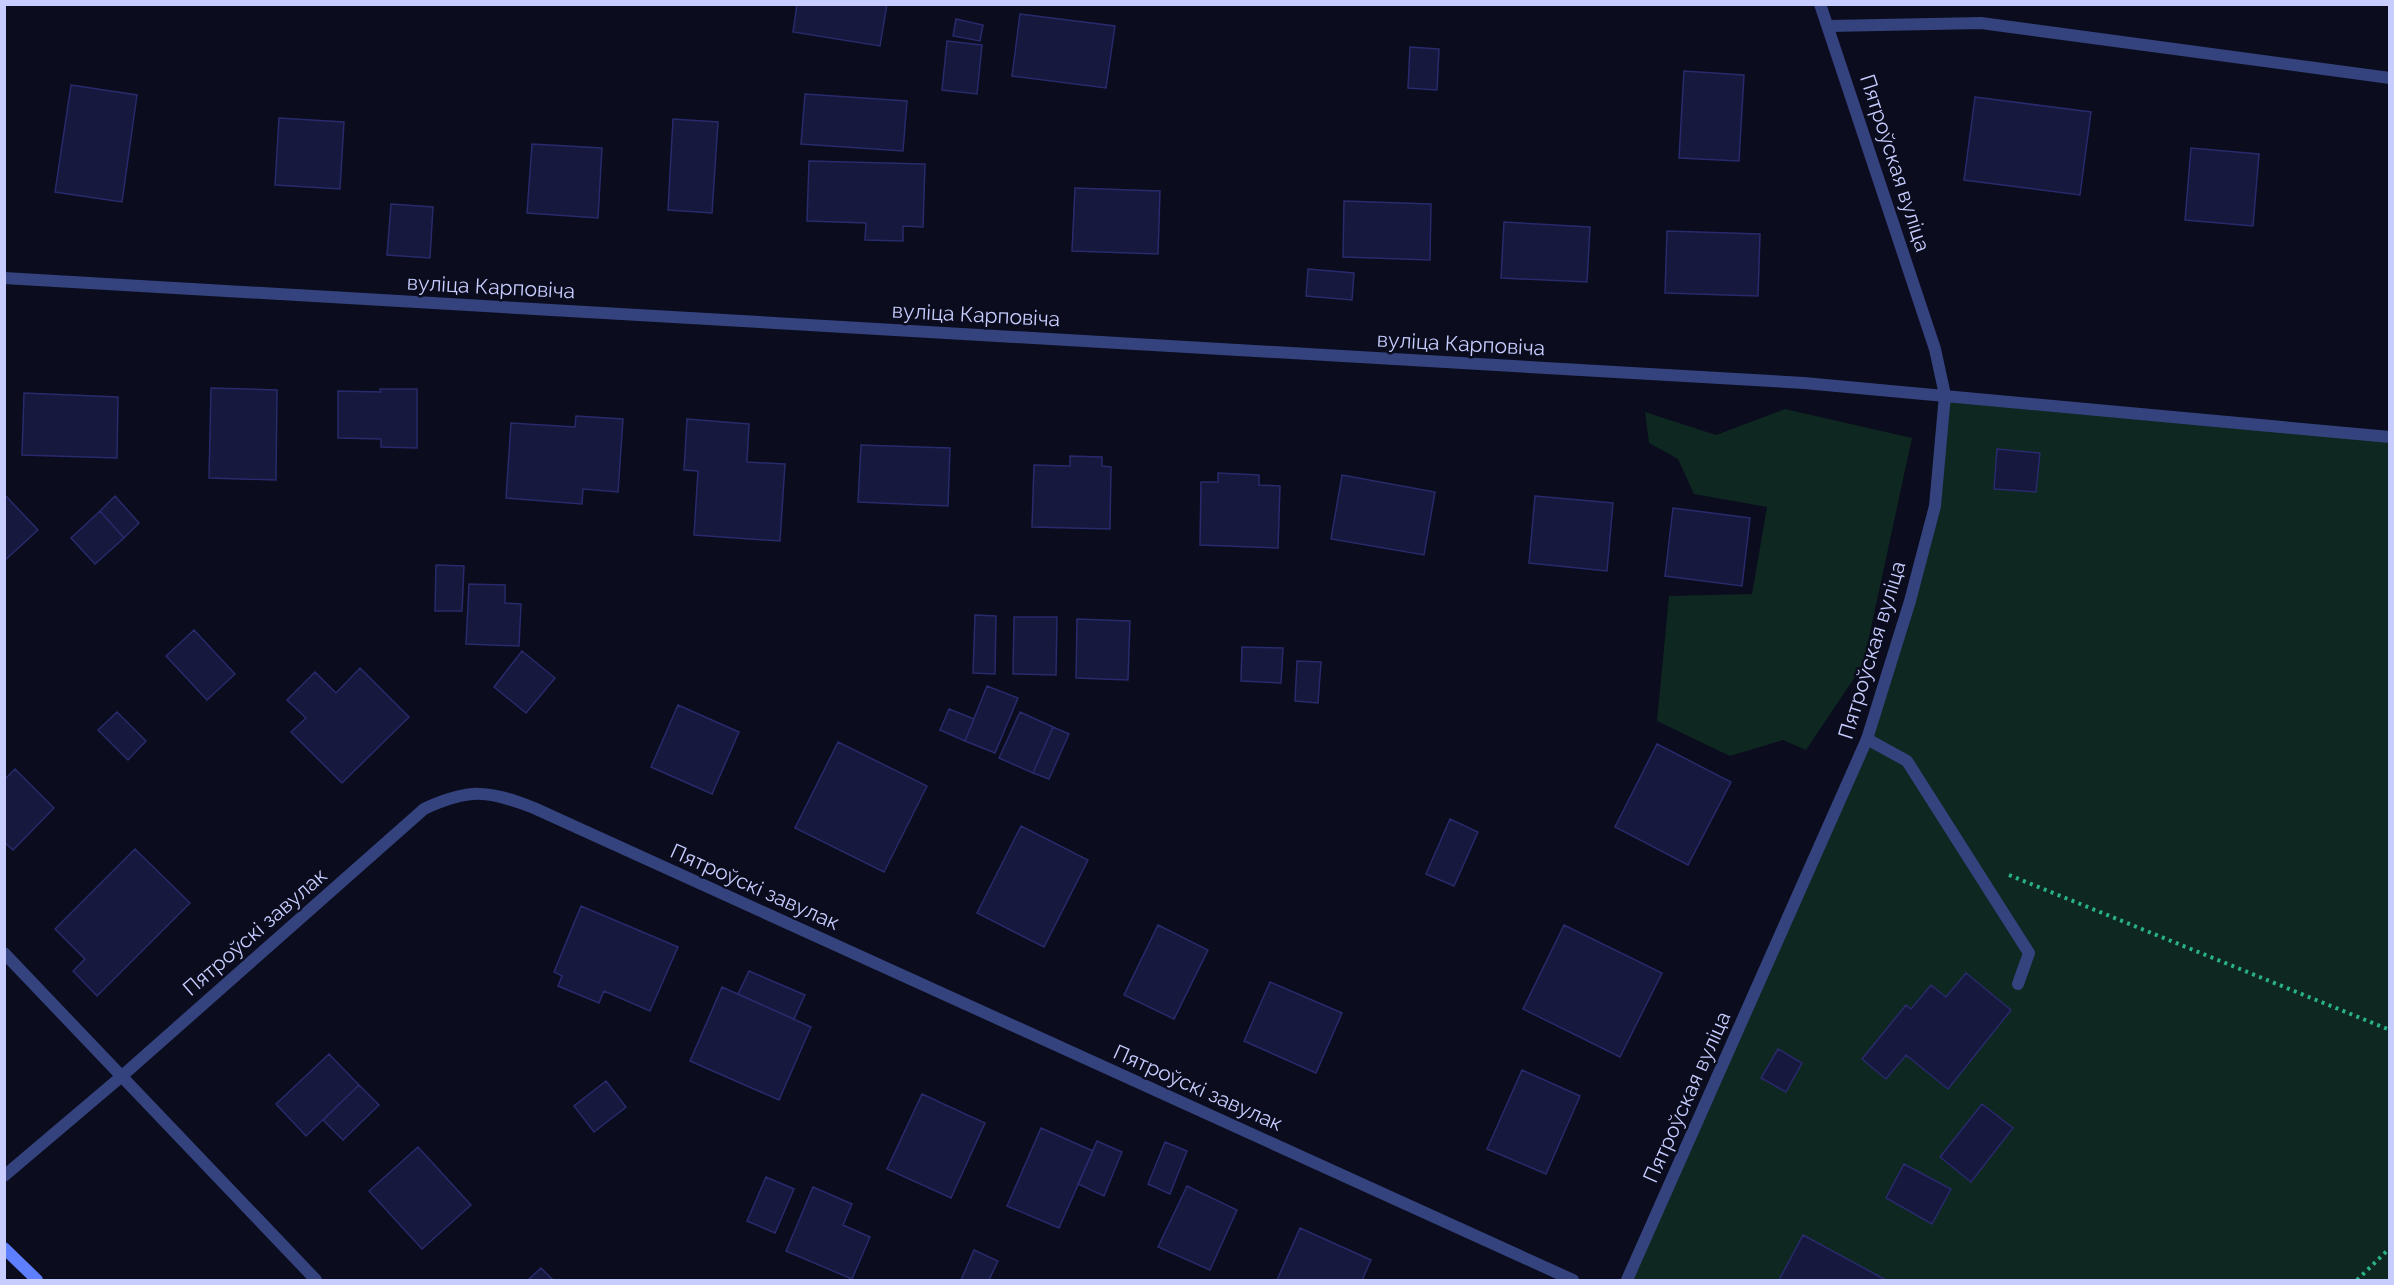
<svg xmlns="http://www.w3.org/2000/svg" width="2394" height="1285" font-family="Raleway,sans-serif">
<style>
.green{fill:#0e2720}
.building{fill:#16183e;stroke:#282a6b;stroke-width:1.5}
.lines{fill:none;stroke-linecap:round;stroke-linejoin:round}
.path{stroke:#29b189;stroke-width:4;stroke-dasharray:3 4.5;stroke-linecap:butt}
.lane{stroke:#34427e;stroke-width:12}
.street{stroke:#34427e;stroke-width:12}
.secondary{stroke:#5e7fff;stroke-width:12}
.labels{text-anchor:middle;stroke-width:5;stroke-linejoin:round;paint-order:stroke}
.street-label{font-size:21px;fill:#c7cdff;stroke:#0b0c1d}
</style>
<rect width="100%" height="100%" fill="#0b0c1d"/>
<path class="green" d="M1945,395L2389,437V1280H1627L1867,739L1935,506Z
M1785,409L1912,438L1863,665L1806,750L1783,740L1730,756L1657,721L1669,596L1752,594L1767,507L1694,494L1678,459L1649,443L1645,412L1716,435Z"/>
<path class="building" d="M797,4H887L880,46L793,32Z
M1020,14L1115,26L1106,88L1012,76Z
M956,19L983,25L980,41L953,36Z
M947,41L982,45L977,94L942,90Z
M1410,47L1439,49L1437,90L1408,88Z
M1684,71L1744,75L1739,161L1679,158Z
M71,85L137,95L122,202L55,192Z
M805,94L907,101L903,151L801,144Z
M1975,97L2091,112L2080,195L1964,180Z
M279,118L344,122L340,189L275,185Z
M673,119L718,122L712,213L668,210Z
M532,144L602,148L598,218L527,213Z
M2191,148L2259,154L2253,226L2185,220Z
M809,161L925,164L923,227L903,226V241L865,240L866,223L807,221Z
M1075,188L1160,191L1158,254L1072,251Z
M1344,201L1431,204L1430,260L1343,257Z
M391,204L433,207L430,258L387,255Z
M1504,222L1590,227L1587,282L1501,278Z
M1667,231L1760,234L1758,296L1665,293Z
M1308,269L1354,273L1352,300L1306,296Z
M211,388L277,390L276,480L209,478Z
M380,389H417V448L381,447V439L338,438V391L381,392Z
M24,393L118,397L117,458L22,455Z
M576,416L623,419L618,492L583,489L582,504L506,498L511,423L575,427Z
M687,419L749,424L747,462L785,464L780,541L694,535L698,471L684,470Z
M861,445L950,448L948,506L858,502Z
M1997,449L2040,453L2036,492L1994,489Z
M1070,456L1102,457V466L1111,467L1110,529L1032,527L1034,465L1070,466Z
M1218,473L1259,475V485L1280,486L1278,548L1200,545L1201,482H1218Z
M1342,475L1435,492L1424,555L1331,539Z
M4,494L38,530L4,561Z
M115,496L139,523L124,538L100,511Z
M1535,496L1613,503L1607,571L1529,563Z
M1673,508L1750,518L1742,586L1665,576Z
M100,511L124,538L95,564L71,538Z
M436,565L464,566L462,611H435Z
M469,584L505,585V603L521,604L519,646L466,644Z
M975,615L996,616L995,674L973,673Z
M1014,617H1057L1056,675L1013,674Z
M1077,619L1130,621L1128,680L1076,678Z
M194,630L235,674L207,700L166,656Z
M1242,647L1283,648L1281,683L1241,681Z
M522,651L555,678L526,713L494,687Z
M1297,661L1321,662L1318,703L1295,701Z
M360,668L409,717L342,783L291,732L306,718L287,700L315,672L336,693Z
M987,686L1018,698L995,753L965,741Z
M678,705L739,732L712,794L651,767Z
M949,709L974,719L965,741L940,730Z
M117,712L146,741L128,760L98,730Z
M1020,712L1053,727L1033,773L999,758Z
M1053,727L1069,734L1049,779L1033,773Z
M838,742L927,786L884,872L795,828Z
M1657,744L1731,782L1688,865L1615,827Z
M15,769L54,808L13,850L4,842V780Z
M1450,819L1478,832L1454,886L1426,874Z
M1021,826L1088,860L1044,947L977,913Z
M135,849L190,903L97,996L73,971L85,959L55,929Z
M581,906L678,947L650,1011L604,991L599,1003L558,986L562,976L554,972Z
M1158,925L1208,950L1174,1019L1124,995Z
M1564,925L1662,973L1620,1057L1523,1009Z
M749,971L805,995L794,1019L738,994Z
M1966,973L2011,1010L1948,1089L1906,1055L1886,1079L1862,1059L1906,1005L1911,1009L1931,985L1946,997Z
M1270,982L1342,1013L1316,1073L1244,1041Z
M722,987L811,1027L779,1100L690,1061Z
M1778,1049L1802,1063L1786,1092L1761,1078Z
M329,1054L359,1085L306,1136L276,1104Z
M1522,1070L1580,1096L1546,1174L1487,1149Z
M606,1081L626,1107L594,1132L574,1106Z
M359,1085L379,1105L343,1140L323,1120Z
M922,1094L985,1123L951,1198L887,1169Z
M1982,1104L2013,1128L1971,1182L1940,1157Z
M1041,1128L1093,1151L1059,1228L1007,1206Z
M1097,1141L1122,1152L1104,1196L1078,1184Z
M1165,1142L1187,1151L1170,1194L1148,1184Z
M418,1147L471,1205L422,1249L369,1191Z
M1904,1164L1951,1189L1932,1224L1886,1198Z
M766,1177L794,1189L775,1233L747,1221Z
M1187,1186L1237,1210L1210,1270L1158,1247Z
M813,1187L852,1204L843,1225L870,1237L852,1279L786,1251Z
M1300,1228L1371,1260L1362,1280H1277Z
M1803,1235L1886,1280H1779Z
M974,1250L998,1261L989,1280H961Z
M541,1268L553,1280H528Z"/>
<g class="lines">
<path class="path" d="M2009,875L2390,1030
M2357,1280L2390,1248"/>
<path class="lane" d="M1829,26L1981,23L2390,78
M1867,739L1907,761L2029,953L2018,984
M4,953L316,1280"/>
<path class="street" d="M4,278L1804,383L2390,437
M4,1176L122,1076L424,809C469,788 488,790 534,808L1573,1280
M1627,1280L1867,739L1910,601L1935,506L1945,395L1935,349L1820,4"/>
<path class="secondary" d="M4,1248L37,1280"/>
</g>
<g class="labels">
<g class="street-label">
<text transform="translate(1895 163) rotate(72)" y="7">Пятроўская вуліца</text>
<text transform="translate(491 287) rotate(3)" y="7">вуліца Карповіча</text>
<text transform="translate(976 315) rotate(3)" y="7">вуліца Карповіча</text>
<text transform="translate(1461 344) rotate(3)" y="7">вуліца Карповіча</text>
<text transform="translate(1872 650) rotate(-73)" y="7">Пятроўская вуліца</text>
<text transform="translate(755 887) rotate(24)" y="7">Пятроўскі завулак</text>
<text transform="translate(255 932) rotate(-41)" y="7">Пятроўскі завулак</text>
<text transform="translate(1198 1088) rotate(24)" y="7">Пятроўскі завулак</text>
<text transform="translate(1687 1097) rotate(-66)" y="7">Пятроўская вуліца</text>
</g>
</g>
<rect width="2394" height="1285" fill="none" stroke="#c7cdff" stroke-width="12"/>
</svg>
